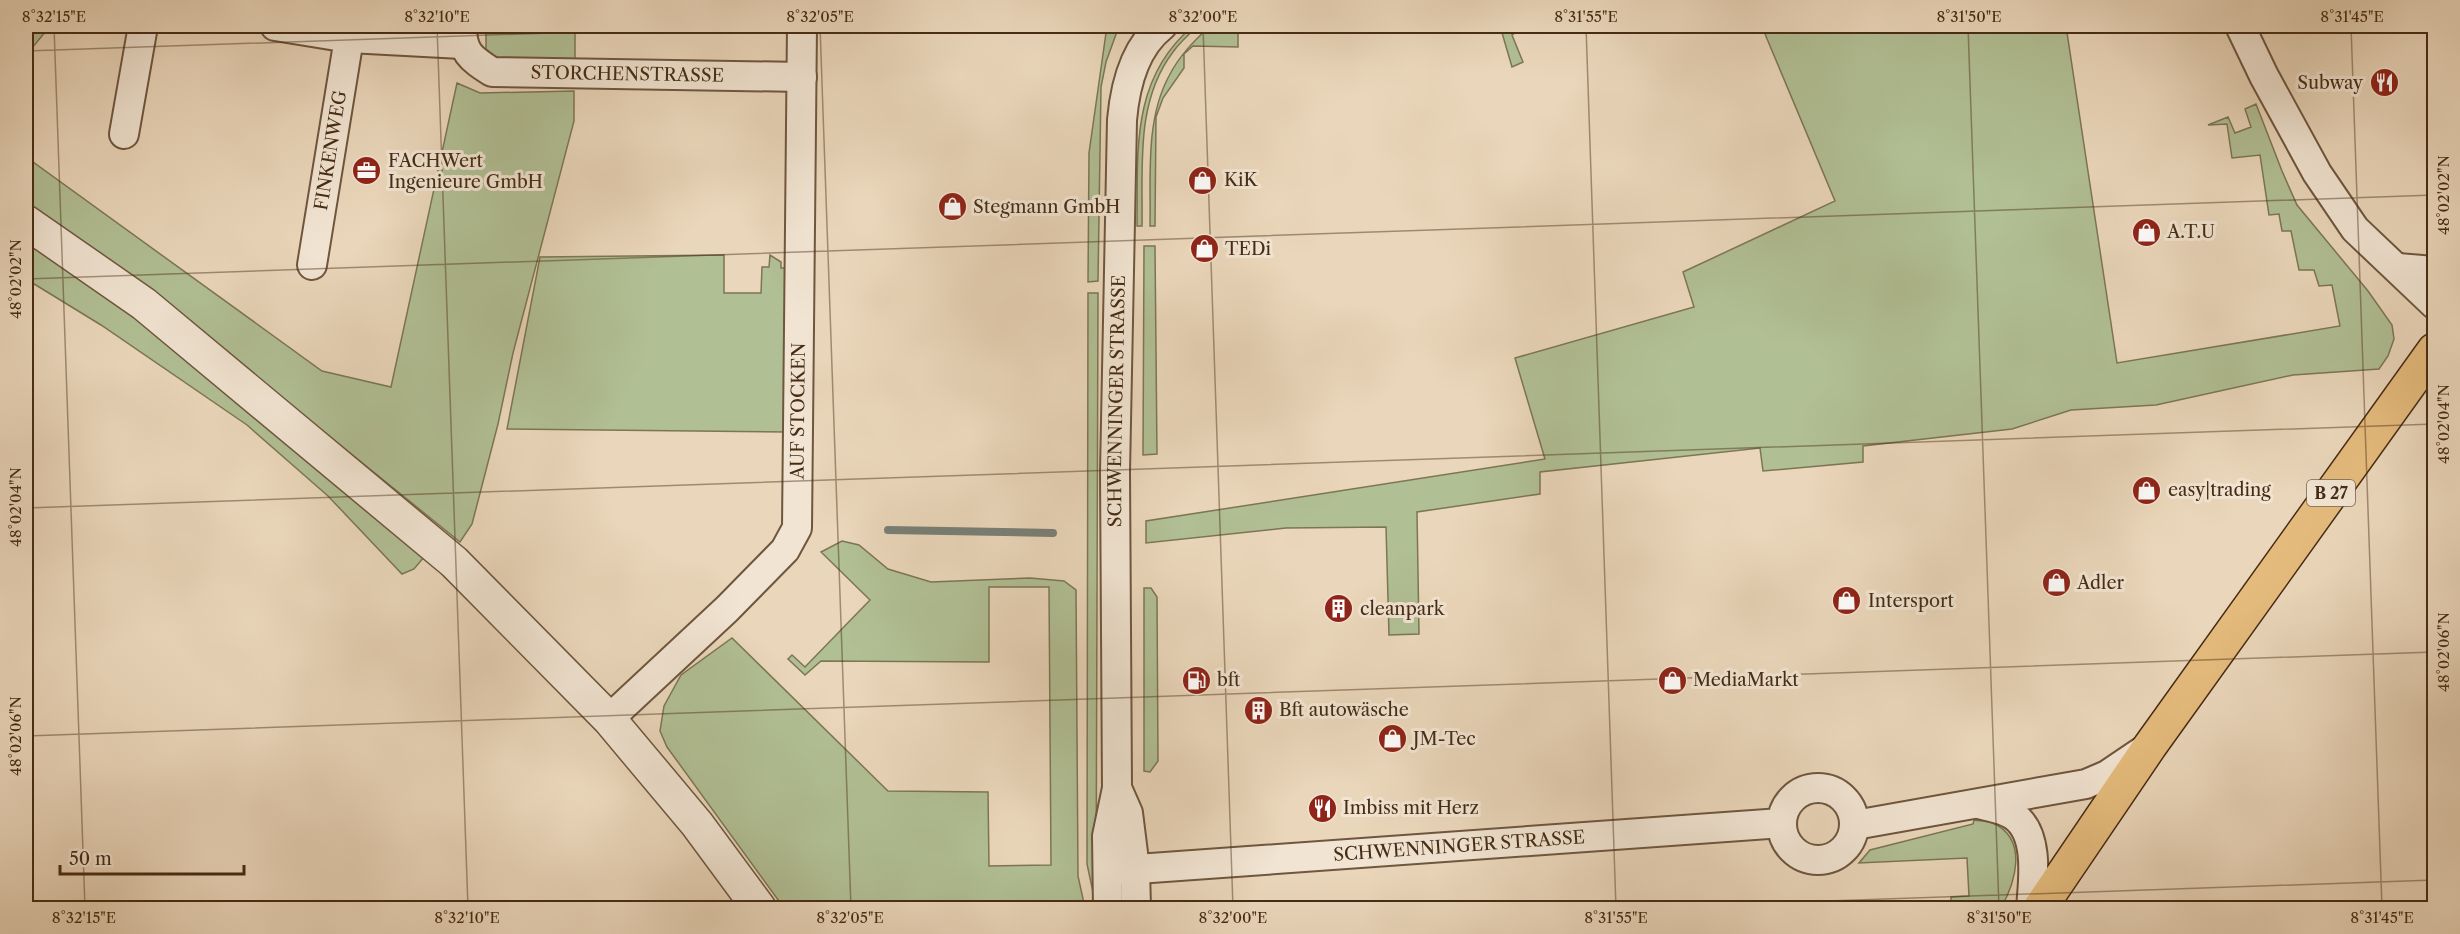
<svg xmlns="http://www.w3.org/2000/svg" width="2460" height="934" font-family="'Libre Caslon Text',serif">
<style>
.green{fill:#b1bf94;stroke:#7c7654;stroke-width:1.5}
.lines{fill:none;stroke-linecap:round;stroke-linejoin:round}
.stream{stroke:#797f77;stroke-width:8}
.minor-casing{stroke:#6f563e;stroke-width:32}
.tertiary-casing{stroke:#6f563e;stroke-width:36}
.primary-casing{stroke:#462c15;stroke-width:36}
.minor{stroke:#f1e4d2;stroke-width:28}
.tertiary{stroke:#f1e4d2;stroke-width:33}
.primary{stroke:#e5bb7d;stroke-width:33}
.ticks{fill:none;stroke:#462c15;stroke-width:1.5;stroke-opacity:0.45}
.labels{text-anchor:middle;stroke-width:6;stroke-linejoin:round;paint-order:stroke}
.shield{fill:#f1e4d2;stroke:#79634e;stroke-width:1.5}
.shield-label{font-size:16px;font-weight:bold;fill:#462c15}
.street-label{font-size:18px;fill:#462c15;stroke:#f1e4d2}
.poi-label{font-size:18px;fill:#462c15;stroke:#f1e4d2;text-anchor:start}
.neatline{fill:none;stroke:#462c15;stroke-width:2}
.ticks-label{font-size:15px;text-anchor:middle;fill:#462c15}
</style>
<rect width="100%" height="100%" fill="#ead6ba"/>
<filter id="stains"><feTurbulence type="fractalNoise" baseFrequency=".00333" numOctaves="4"/><feColorMatrix values="0 0 0 0 .2 0 0 0 0 .09 0 0 0 0 .02 0 0 0 .5 -.17"/></filter>
<radialGradient id="worn" r=".72"><stop offset=".6" stop-color="#630" stop-opacity="0"/><stop offset="1" stop-color="#630" stop-opacity=".3"/></radialGradient>
<path class="green" d="M26,26H50L28,53L26,59Z
M486,26H575V61H499L486,49Z
M1107,26H1119L1106,62L1101,87L1098,281L1088,282L1089,153Z
M1193,26H1198C1189,34 1180,42 1173,52C1135,102 1143,168 1142,226H1137C1138,152 1130,79 1193,26Z
M1210,26H1238V47L1193,46L1184,54V68L1163,98L1156,117L1155,226H1150C1151,178 1145,120 1169,76C1179,56 1194,41 1210,26Z
M1500,26H1512L1515,33L1512,35L1523,62L1512,67Z
M1780,26H2066L2117,363L2340,326L2332,285L2319,286L2314,270H2299L2291,231H2282L2279,214L2269,215L2260,155L2232,158L2227,124L2208,125L2228,117L2235,133L2251,127L2245,109L2256,104L2282,171L2297,205L2368,291L2392,325L2394,339L2388,356L2379,369L2293,375L2156,405L2071,410L2012,429L1863,446V462L1763,471L1760,448L1540,472V494L1417,512L1419,634L1389,635L1386,527L1286,528L1146,543V521L1545,459L1515,358L1694,307L1683,272L1835,201L1765,34L1780,28Z
M457,83L480,93L574,91V121L513,353L498,424L472,524L460,542L157,297L26,204V157L322,371L391,387Z
M26,226L424,557L414,569L402,574L328,496L247,425L101,325L26,279Z
M1144,246H1155L1157,454L1143,455Z
M724,255V293H761L762,267H769L770,255L781,262V268H790L787,432L507,429L540,257Z
M1088,293H1098L1096,906L1087,864Z
M842,541L859,545L888,569L931,582L1030,578L1064,581L1076,590L1078,876L1085,908H784L667,747L660,731L664,706L681,675L732,638L888,791L988,792L989,866L1051,865L1049,587H989V662L821,661L805,675L788,659L792,655L805,667L870,600L821,552Z
M1144,588H1151L1157,597L1158,761L1150,772L1144,771Z
M1974,820C1980,821 1988,821 1993,823C2029,840 2015,883 2001,908H1951V897L1969,896L1967,858L1859,863L1870,850L1973,824Z"/>
<g class="lines">
<path class="stream" d="M888,530L1053,533"/>
<defs>
<g id="minor">
<path d="M275,26L349,38L462,44"/>
<path id="s1" d="M462,26C462,52 470,58 492,72L802,77"/>
<path d="M2240,26L2264,76L2317,173L2355,229L2434,304"/>
<path d="M124,134L143,26"/>
<path id="s2" d="M312,265L349,38"/>
<path d="M2398,268L2434,271"/>
<path id="s3" d="M609,719L727,609L785,550L797,528L802,26"/>
<path d="M1117,788L1128,813L1135,869L1136,908"/>
<circle cx="1818" cy="824" r="36"/>
<path d="M1979,804C1990,807 2005,809 2014,816C2040,834 2033,882 2031,908"/>
<path d="M1855,825L2086,784L2107,775L2144,750"/>
<path id="s4" d="M1109,871L1782,823"/>
<path id="s5" d="M1108,908L1107,836L1117,788L1115,472L1122,120C1125,86 1134,48 1162,26"/>
</g>
<path id="tertiary" d="M26,222L144,304L454,562L609,719L697,824L759,908"/>
<path id="primary" d="M2040,908L2150,746L2434,350"/>
</defs>
<use href="#minor" class="minor-casing"/>
<use href="#tertiary" class="tertiary-casing"/>
<use href="#primary" class="primary-casing"/>
<use href="#minor" class="minor"/>
<use href="#tertiary" class="tertiary"/>
<use href="#primary" class="primary"/>
</g>
<path class="ticks" d="M54,26L85,908M437,26L468,908M820,26L851,908M1203,26L1233,908M1586,26L1616,908M1968,26L1999,908M2351,26L2382,908M26,51L753,26M26,279L2434,195M26,508L2434,424M26,736L2434,652M1626,908L2434,880"/>
<defs>
<symbol id="restaurant-disc" viewBox="-11 -11 22 22"><circle r="9.5" fill="#8f2418" stroke="#f1e4d2"/><path d="M-5-6h1v4h1v-4h1v4h1v-4h1v5L-1.5 .5V6h-2V.5L-5-1ZM5-6V6H3V1.5H1.5Q1.5-4 5-6Z" fill="#fff"/></symbol>
<symbol id="office-disc" viewBox="-11 -11 22 22"><circle r="9.5" fill="#8f2418" stroke="#f1e4d2"/><path d="M-6-3h4V-5.5h4V-3h4V5H-6ZM-1-4.5V-3h2v-1.5ZM-6 0V1H6V0Z" fill="#fff"/></symbol>
<symbol id="shop-disc" viewBox="-11 -11 22 22"><circle r="9.5" fill="#8f2418" stroke="#f1e4d2"/><path d="M-5-2.5h2.3a2.7 3.5 0 0 1 5.4 0H5L5.5 6h-11ZM-1.5-2.5h3a1.5 2.3 0 0 0-3 0Z" fill="#fff"/></symbol>
<symbol id="building-disc" viewBox="-11 -11 22 22"><circle r="9.5" fill="#8f2418" stroke="#f1e4d2"/><path d="M-4-6H4V6H1V3H-1V6H-4ZM-2.5-4.3h1.7v1.8h-1.7ZM.8-4.3h1.7v1.8H.8ZM-2.5-1h1.7V.8h-1.7ZM.8-1h1.7V.8H.8Z" fill="#fff"/></symbol>
<symbol id="fuel-disc" viewBox="-11 -11 22 22"><circle r="9.5" fill="#8f2418" stroke="#f1e4d2"/><path d="M-5.5-6h7V0h2V4h1.3V-2.5L3-4.5l.8-.8L6-3V5H2.5V1h-1V6h-7ZM-4.2-4.7v3.2H.2V-4.7Z" fill="#fff"/></symbol>
</defs>
<g fill-rule="evenodd">
<use href="#restaurant-disc" x="2368" y="66" width="33" height="33"/>
<use href="#office-disc" x="350" y="154" width="33" height="33"/>
<use href="#shop-disc" x="1186" y="164" width="33" height="33"/>
<use href="#shop-disc" x="936" y="190" width="33" height="33"/>
<use href="#shop-disc" x="2130" y="216" width="33" height="33"/>
<use href="#shop-disc" x="1188" y="232" width="33" height="33"/>
<use href="#shop-disc" x="2130" y="474" width="33" height="33"/>
<use href="#shop-disc" x="2040" y="566" width="33" height="33"/>
<use href="#shop-disc" x="1830" y="584" width="33" height="33"/>
<use href="#building-disc" x="1322" y="592" width="33" height="33"/>
<use href="#fuel-disc" x="1180" y="664" width="33" height="33"/>
<use href="#shop-disc" x="1656" y="664" width="33" height="33"/>
<use href="#building-disc" x="1242" y="694" width="33" height="33"/>
<use href="#shop-disc" x="1376" y="722" width="33" height="33"/>
<use href="#restaurant-disc" x="1306" y="792" width="33" height="33"/>
</g>
<g class="labels">
<rect class="shield" x="2307" y="480" width="48" height="26" rx="4.5"/>
<g class="shield-label">
<text x="2331" y="499">B 27</text>
</g>
<g class="street-label">
<text dy="6" stroke="none"><textPath href="#s1" startOffset="194">STORCHENSTRASSE</textPath></text>
<text dy="6" stroke="none"><textPath href="#s2" startOffset="116">FINKENWEG</textPath></text>
<text dy="6" stroke="none"><textPath href="#s5" startOffset="508">SCHWENNINGER STRASSE</textPath></text>
<text dy="6" stroke="none"><textPath href="#s3" startOffset="386">AUF STOCKEN</textPath></text>
<text dy="6" stroke="none"><textPath href="#s4" startOffset="351">SCHWENNINGER STRASSE</textPath></text>
</g>
<g class="poi-label">
<text x="2363" y="89" text-anchor="end">Subway</text>
<text x="388" y="167">FACHWert<tspan x="388" dy="21">Ingenieure GmbH</tspan></text>
<text x="1224" y="186">KiK</text>
<text x="973" y="213">Stegmann GmbH</text>
<text x="2167" y="238">A.T.U</text>
<text x="1225" y="255">TEDi</text>
<text x="2168" y="496">easy|trading</text>
<text x="2077" y="589">Adler</text>
<text x="1868" y="607">Intersport</text>
<text x="1360" y="615">cleanpark</text>
<text x="1217" y="686">bft</text>
<text x="1693" y="686">MediaMarkt</text>
<text x="1279" y="716">Bft autowäsche</text>
<text x="1413" y="745">JM-Tec</text>
<text x="1343" y="814">Imbiss mit Herz</text>
</g>
</g>
<rect width="2460" height="934" fill="none" stroke="#ead6ba" stroke-width="66"/>
<path d="M60 865v9h184v-9" fill="none" stroke="#462c15" stroke-width="3"/>
<text x="69" y="865" font-size="18" fill="#462c15" stroke="#f1e4d2" stroke-width="4.5" paint-order="stroke">50 m</text>
<rect x="33" y="33" width="2394" height="868" class="neatline"/>
<g class="ticks-label">
<text x="54" y="22">8°32'15"E</text>
<text x="437" y="22">8°32'10"E</text>
<text x="820" y="22">8°32'05"E</text>
<text x="1203" y="22">8°32'00"E</text>
<text x="1586" y="22">8°31'55"E</text>
<text x="1969" y="22">8°31'50"E</text>
<text x="2352" y="22">8°31'45"E</text>
<text transform="translate(2444 195) rotate(-90)" y="5">48°02'02"N</text>
<text transform="translate(16 279) rotate(-90)" y="5">48°02'02"N</text>
<text transform="translate(2444 424) rotate(-90)" y="5">48°02'04"N</text>
<text transform="translate(16 507) rotate(-90)" y="5">48°02'04"N</text>
<text transform="translate(2444 652) rotate(-90)" y="5">48°02'06"N</text>
<text transform="translate(16 736) rotate(-90)" y="5">48°02'06"N</text>
<text x="84" y="923">8°32'15"E</text>
<text x="467" y="923">8°32'10"E</text>
<text x="850" y="923">8°32'05"E</text>
<text x="1233" y="923">8°32'00"E</text>
<text x="1616" y="923">8°31'55"E</text>
<text x="1999" y="923">8°31'50"E</text>
<text x="2382" y="923">8°31'45"E</text>
</g>
<rect width="100%" height="100%" filter="url(#stains)"/>
<rect width="100%" height="100%" fill="url(#worn)"/>
</svg>
